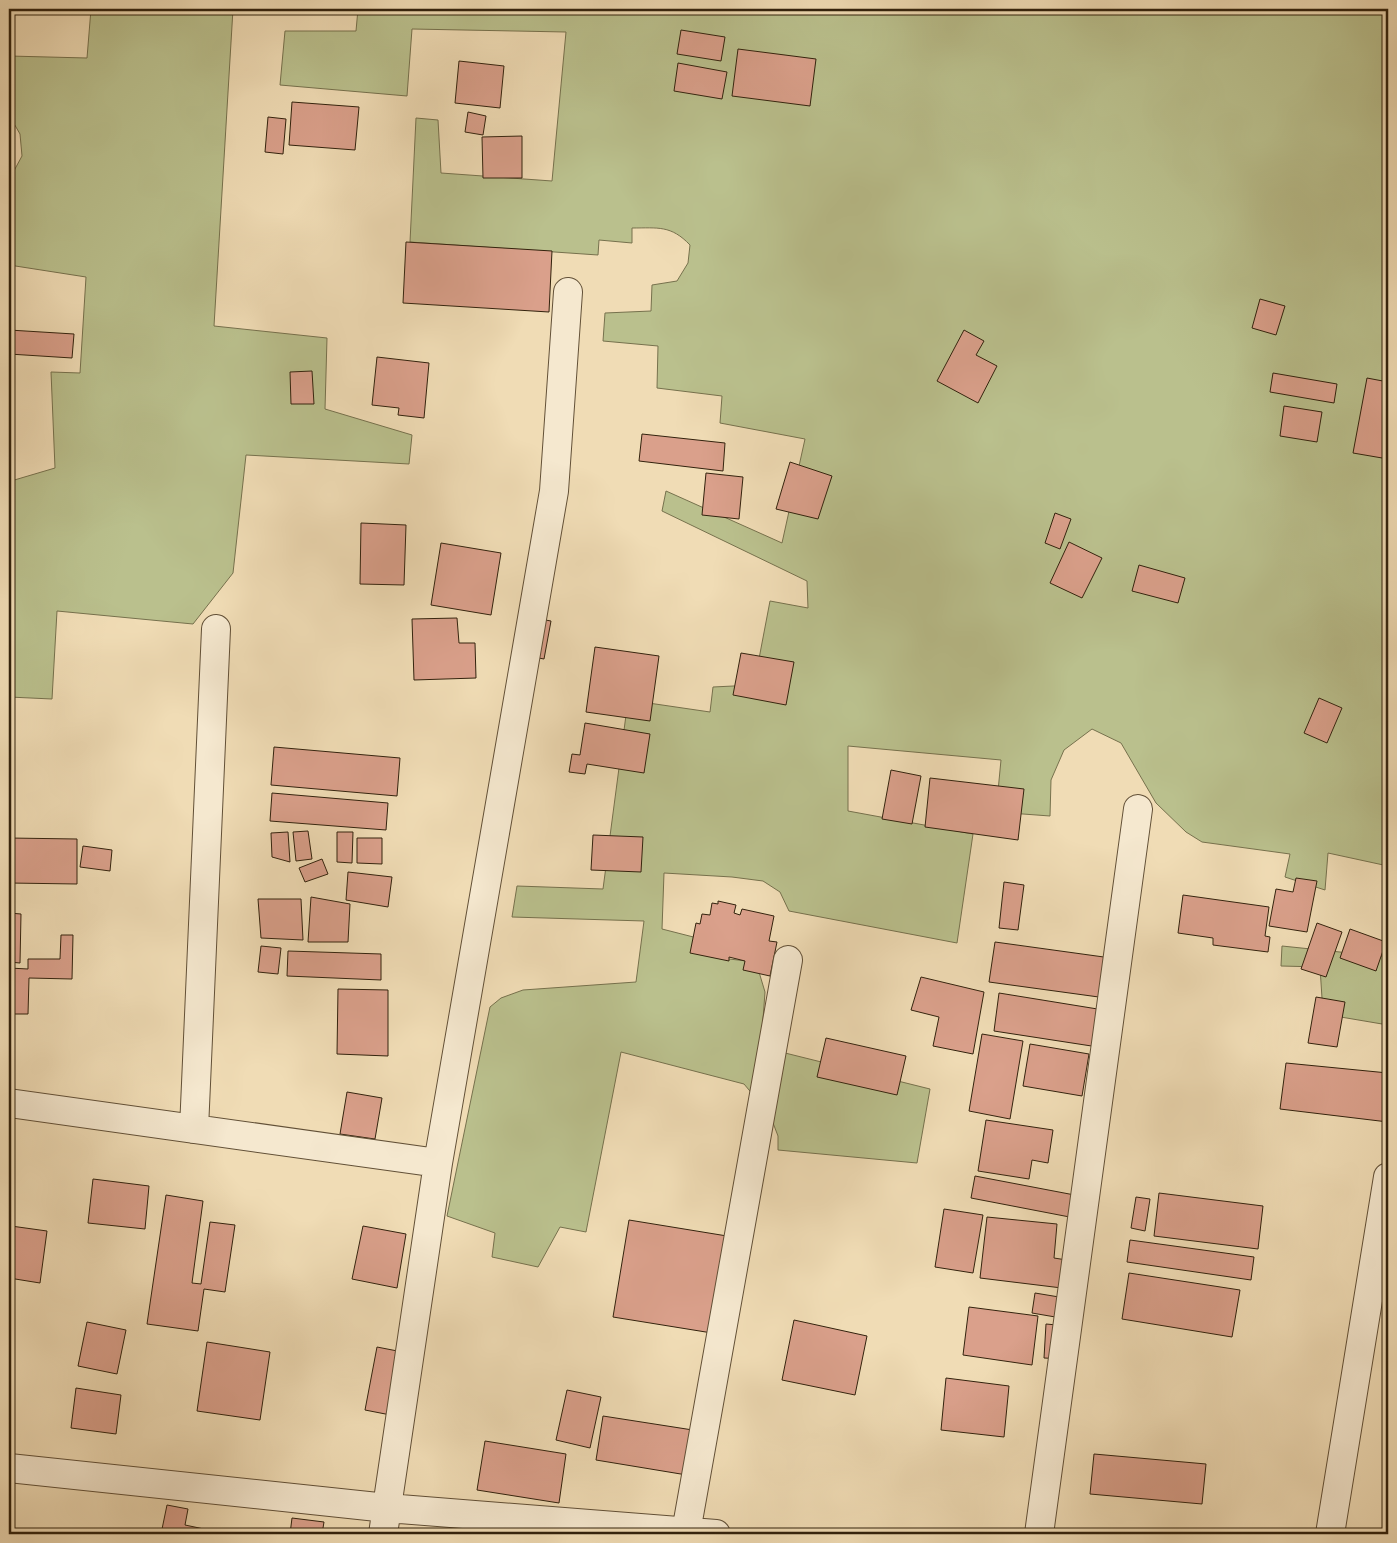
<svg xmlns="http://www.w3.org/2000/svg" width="1397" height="1543" font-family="'IM FELL English',serif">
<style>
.green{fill:#bac08d;stroke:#76714d}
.building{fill:#daa08b;stroke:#32220d}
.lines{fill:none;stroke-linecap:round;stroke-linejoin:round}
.minor-casing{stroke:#625037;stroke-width:30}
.minor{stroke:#f5e8cf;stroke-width:28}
</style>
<rect width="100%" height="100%" fill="#f0dcb5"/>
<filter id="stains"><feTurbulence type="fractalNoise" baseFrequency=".004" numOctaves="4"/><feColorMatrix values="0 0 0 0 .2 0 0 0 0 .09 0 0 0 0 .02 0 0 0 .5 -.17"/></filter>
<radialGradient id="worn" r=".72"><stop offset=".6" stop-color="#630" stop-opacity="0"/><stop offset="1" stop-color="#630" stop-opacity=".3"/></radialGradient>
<path class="green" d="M91,9H233L214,326L327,338L325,409L412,435L409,464L246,455L233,573L193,624L57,611L52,699L9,697V497L11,481L55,468L51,372L80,373L86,277L9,265V180L22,156L20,134L9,115V56L87,58Z
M358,9H1388V866L1328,853L1325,890L1285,877L1290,854L1202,842L1186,832L1156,803L1121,743L1092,729L1064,750L1051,780L1050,816L996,812L1001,760L848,746V811L973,834L957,943L789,911L780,892L763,881L732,877L664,873L662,929L709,941L711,957L756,962L765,992L761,1047L930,1089L917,1163L778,1150V1136L770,1115L744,1084L621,1052L586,1232L560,1227L538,1267L492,1257L495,1233L447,1216L490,1007L501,998L523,990L636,982L644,921L512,917L517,886L603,889L628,700L710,712L713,687L754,685L770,601L808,608L807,581L662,511L666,491L782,543L805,439L720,423L722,396L657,388L658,346L603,341L605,313L651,311L652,285L677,281L688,263L690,245C671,225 658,228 632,228V243L599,240L598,255L410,242L416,118L438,120L441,173L552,181L566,32L412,29L407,96L280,85L285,31H356Z
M1282,946L1388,957V1025L1323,1014L1320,967L1281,966Z"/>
<path class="building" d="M293,9H345V14L293,11Z
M681,30L725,37L721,61L677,54Z
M738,49L816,59L810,106L732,96Z
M459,61L504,66L500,108L455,103Z
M678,63L727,72L722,99L674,91Z
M292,102L359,107L355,150L289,145Z
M468,112L486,116L483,135L465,132Z
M268,117L286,119L283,154L265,152Z
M522,136V178H483L482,137Z
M406,242L552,251L549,312L403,303Z
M1260,299L1285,306L1276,335L1252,328Z
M9,330L74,334L72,358L9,354Z
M964,330L984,341L976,355L997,366L978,403L937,381Z
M377,357L429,363L424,418L398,415L399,408L372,405Z
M312,371L314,404H291L290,372Z
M1273,373L1337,384L1334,403L1270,392Z
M1367,378L1388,382V459L1353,453Z
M1284,406L1322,412L1317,442L1280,436Z
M642,434L725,443L723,471L639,461Z
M790,462L832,476L818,519L776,509Z
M706,473L743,477L739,519L702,515Z
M1055,513L1071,519L1060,549L1045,543Z
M361,523L406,525L404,585L360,584Z
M1069,542L1102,558L1082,598L1050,583Z
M441,543L501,553L491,615L431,605Z
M1139,565L1185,578L1178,603L1132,591Z
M523,616L551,621L544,659L517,654Z
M457,618L459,643H475L476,678L414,680L412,619Z
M595,647L659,656L650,721L586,712Z
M741,653L794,662L786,705L733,695Z
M1319,698L1342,708L1327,743L1304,733Z
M585,723L650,734L644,773L587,764L585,774L569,772L572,754L580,755Z
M274,747L400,758L397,796L271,785Z
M891,770L921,776L912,824L882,819Z
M930,778L1024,789L1018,840L925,827Z
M272,793L388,803L386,830L270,821Z
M308,831L312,859L296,861L293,832Z
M288,832L290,862L272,857L271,833Z
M337,832H353L352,863L337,862Z
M593,835L643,837L641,872L591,870Z
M9,838L77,839V884L9,883Z
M357,838H382V864L357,863Z
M83,846L112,850L110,871L80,867Z
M322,859L328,874L305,882L299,868Z
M348,872L392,877L388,907L346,900Z
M1296,878L1317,881L1307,932L1269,926L1276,889L1293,892Z
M1004,882L1024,885L1018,930L999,928Z
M1183,895L1269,907L1265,936L1270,937L1268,952L1213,945V938L1178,933Z
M311,897L350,904L348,942H308Z
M258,899H301L303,940L261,938Z
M718,901L736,905L734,913L740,915L742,909L774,916L769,941L777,942L770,976L743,970L745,961L729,957V961L690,953L696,923L700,924L702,914L710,915L712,903L718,904Z
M9,913L21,914L20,963L9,962Z
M1317,923L1342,932L1326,977L1301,969Z
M1350,929L1386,942L1376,971L1340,958Z
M61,935H73L72,979L29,978L28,1014H9V968L28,969V959H60Z
M995,942L1111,958L1106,998L989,982Z
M261,946L281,948L278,974L258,972Z
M288,951L381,954V980L287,976Z
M921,977L984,992L973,1054L933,1046L939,1017L911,1010Z
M338,989L388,990V1056L337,1054Z
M999,993L1116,1012L1111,1049L994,1031Z
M1316,997L1345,1002L1337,1047L1308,1043Z
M982,1034L1023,1041L1010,1119L969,1111Z
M826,1038L906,1056L897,1095L817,1077Z
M1030,1044L1089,1054L1082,1096L1023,1086Z
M1286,1063L1388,1073V1122L1280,1109Z
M347,1092L382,1098L375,1139L340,1134Z
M986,1120L1053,1130L1048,1163L1032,1160L1029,1179L978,1171Z
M975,1176L1085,1197L1080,1219L971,1198Z
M93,1179L149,1186L145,1229L88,1223Z
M1159,1193L1263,1206L1258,1249L1154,1236Z
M166,1195L203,1201L192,1283L201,1284L210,1222L235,1225L225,1292L204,1289L198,1331L147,1324Z
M1136,1197L1150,1199L1145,1231L1131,1228Z
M944,1209L983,1215L973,1273L935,1267Z
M987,1217L1057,1224L1054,1258L1073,1261L1070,1289L980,1278Z
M629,1220L727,1236L712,1333L613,1317Z
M11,1226L47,1231L40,1283L9,1278V1245Z
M363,1226L406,1234L397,1288L352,1279Z
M1130,1240L1254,1257L1251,1280L1127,1262Z
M1129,1273L1240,1290L1232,1337L1122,1319Z
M1035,1293L1071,1299L1067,1319L1032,1313Z
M969,1307L1038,1316L1032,1365L963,1355Z
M794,1320L867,1336L855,1395L782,1380Z
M87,1322L126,1330L117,1374L78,1366Z
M1046,1324L1068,1326L1066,1359L1044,1358Z
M207,1342L270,1352L260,1420L197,1411Z
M377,1347L423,1356L411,1419L365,1410Z
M946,1378L1009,1386L1004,1437L941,1430Z
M76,1388L121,1395L116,1434L71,1428Z
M567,1390L601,1397L590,1448L556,1440Z
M603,1416L712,1433L705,1478L596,1460Z
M485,1441L566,1454L559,1503L477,1490Z
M1094,1454L1206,1464L1202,1504L1090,1494Z
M167,1505L188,1509L185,1525L204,1529L203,1534H161Z
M292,1518L324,1522L322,1534H290Z"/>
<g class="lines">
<defs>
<path id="minor" d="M9,1103L438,1163
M194,1129L216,629
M9,1468L387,1508L716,1534
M686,1532L788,960
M383,1534L438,1163L554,491L568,292
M1039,1534L1138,809
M1330,1534L1388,1177"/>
</defs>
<use href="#minor" class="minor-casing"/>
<use href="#minor" class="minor"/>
</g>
<rect width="1397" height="1543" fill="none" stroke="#f0dcb5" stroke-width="30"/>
<rect x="10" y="10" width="1377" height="1523" fill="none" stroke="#32220d" stroke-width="2.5"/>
<rect x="15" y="15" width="1367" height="1513" fill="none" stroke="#32220d"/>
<rect width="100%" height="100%" filter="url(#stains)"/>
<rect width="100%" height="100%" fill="url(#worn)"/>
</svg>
